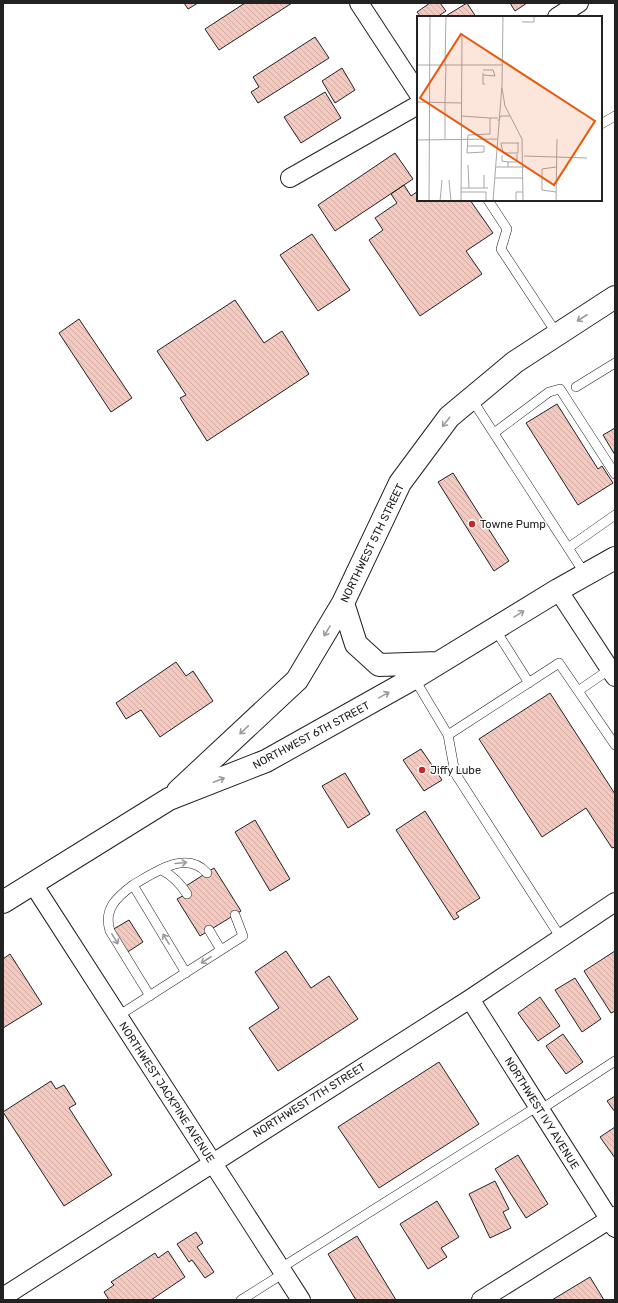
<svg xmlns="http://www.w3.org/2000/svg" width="618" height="1303" font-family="Rubik,sans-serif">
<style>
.building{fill:url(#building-back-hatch);stroke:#222}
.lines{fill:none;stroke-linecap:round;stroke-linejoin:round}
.lane-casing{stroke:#222;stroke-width:10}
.street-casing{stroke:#222;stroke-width:20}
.primary-casing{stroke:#222;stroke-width:24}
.lane{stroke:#fff;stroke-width:9}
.street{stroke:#fff;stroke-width:18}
.primary{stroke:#fff;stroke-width:22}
.oneway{stroke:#9c9c9c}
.poi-dot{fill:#c62828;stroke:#fff;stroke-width:1.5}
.labels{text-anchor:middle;stroke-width:3;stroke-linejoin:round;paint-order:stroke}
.poi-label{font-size:11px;fill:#222;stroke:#fff;text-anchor:start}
.street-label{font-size:11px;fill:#222;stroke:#fff}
.inset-road{fill:none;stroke:#a7a7a7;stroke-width:1}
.view{fill:#e8590c;fill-opacity:0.15;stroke:#e8590c;stroke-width:2}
.inset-edge{fill:none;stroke:#222;stroke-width:2}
</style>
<defs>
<pattern id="building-back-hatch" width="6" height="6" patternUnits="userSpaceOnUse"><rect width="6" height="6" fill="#f3c9c0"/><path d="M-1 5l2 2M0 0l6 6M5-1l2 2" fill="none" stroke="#d0aca5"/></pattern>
</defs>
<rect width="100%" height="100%" fill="#fff"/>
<path class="building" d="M184,3H198L188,9Z
M245,3H292L219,50L205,29Z
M430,3H440L446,11L437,17H421L417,12Z
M467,3L476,17H444Z
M510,3H527L515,11Z
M315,37L329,58L258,103L251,92L259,87L253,77Z
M342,68L355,90L335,103L322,81Z
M325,92L341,118L301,143L284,117Z
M395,153L413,179L335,231L318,205Z
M404,185L411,196L418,191V200H470L493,233L466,251L482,274L420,316L369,240L383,230L375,218L397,203L391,194Z
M312,234L350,290L318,311L280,255Z
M235,300L264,343L282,331L309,374L207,441L180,398L186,395L157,351Z
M79,319L132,398L111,412L59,333Z
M557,404L598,469L602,466L613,483L578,505L526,423Z
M615,428V455L603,435Z
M453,473L509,561L494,571L438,482Z
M176,662L186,676L193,671L213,701L160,737L141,710L126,719L116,703Z
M550,693L615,794V847L612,848L586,808L542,837L479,739Z
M421,749L442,780L424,791L403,760Z
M345,773L370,814L348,828L322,786Z
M425,811L480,898L456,913L459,917L454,920L396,830Z
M255,820L290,879L270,891L235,832Z
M214,868L241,911L200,936L177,899L190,892L186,886Z
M129,920L143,942L126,953L112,930Z
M286,951L311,988L329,976L358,1019L278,1071L249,1028L279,1008L255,972Z
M615,951V1011L611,1013L584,971Z
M10,954L42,1004L3,1028V959Z
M575,978L601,1019L582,1032L555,990Z
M540,997L560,1026L538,1041L518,1013Z
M563,1034L583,1062L566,1074L546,1046Z
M439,1062L479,1124L379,1188L338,1127Z
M51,1081L56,1089L64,1085L76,1104L69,1108L112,1175L64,1206L3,1112Z
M615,1096V1112L607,1101Z
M615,1127V1158L600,1137Z
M518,1155L548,1204L526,1218L495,1169Z
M495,1181L509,1209L503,1212L511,1228L490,1238L469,1194Z
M437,1201L459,1237L441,1248L447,1257L428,1269L400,1224Z
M196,1232L203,1243L197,1247L214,1272L205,1278L192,1260L189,1262L177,1244Z
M357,1236L396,1300H356L328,1254Z
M168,1251L185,1277L151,1300H109L104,1292L114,1285L111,1282L155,1253L158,1258Z
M590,1277L604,1300H552Z"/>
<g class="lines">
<defs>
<path id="lane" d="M601,124L615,116
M488,200L507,229L501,249L557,334
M576,387L615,363
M471,398L585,574
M494,433L549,392L560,389L615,474
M568,548L615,515
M495,629L529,683
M414,678L448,735L559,663L615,745
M578,691L610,669
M448,735L455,773L561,938
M162,870C173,876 180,883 187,894
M133,885C154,873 186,849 207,873
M209,930L221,950
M150,996L110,931C103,909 117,897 133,885L186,973
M118,1016L243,936L235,915
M540,1110L615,1061
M281,1268L538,1106
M241,1300L284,1273"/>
<path id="street" d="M359,3L418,93
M557,17L579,3
M290,178L418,105
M558,590L615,677
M33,884L301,1300
M470,999L615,1228
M3,1297L470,999L615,902
M481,1300L615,1216"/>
<path id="primary" d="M343,603L356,644L379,665L438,663
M178,791L297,680L343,603L400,483L449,417L515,362L615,297
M3,902L169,799L266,761L414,678L558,590L615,558"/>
</defs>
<use href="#lane" class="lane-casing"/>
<use href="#street" class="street-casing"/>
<use href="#primary" class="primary-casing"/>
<use href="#lane" class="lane"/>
<use href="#street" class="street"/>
<use href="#primary" class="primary"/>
</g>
<defs><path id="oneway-shaft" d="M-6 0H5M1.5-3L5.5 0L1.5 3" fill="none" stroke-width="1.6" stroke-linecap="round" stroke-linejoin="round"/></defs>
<g class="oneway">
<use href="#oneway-shaft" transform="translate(582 318) rotate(147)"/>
<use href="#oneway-shaft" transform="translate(446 422) rotate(128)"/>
<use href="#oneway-shaft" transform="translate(519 614) rotate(-32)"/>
<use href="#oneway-shaft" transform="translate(327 631) rotate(121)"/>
<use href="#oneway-shaft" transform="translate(384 695) rotate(-29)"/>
<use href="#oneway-shaft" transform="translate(244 730) rotate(136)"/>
<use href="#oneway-shaft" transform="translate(219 780) rotate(-21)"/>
<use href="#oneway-shaft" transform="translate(181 863) rotate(-5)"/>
<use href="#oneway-shaft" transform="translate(115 939) rotate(58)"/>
<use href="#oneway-shaft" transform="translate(166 939) rotate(-121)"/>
<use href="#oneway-shaft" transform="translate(206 960) rotate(147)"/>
</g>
<g class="poi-dot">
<circle cx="472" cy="524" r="4"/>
<circle cx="422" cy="770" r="4"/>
</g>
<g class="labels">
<g class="poi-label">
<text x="480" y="528">Towne Pump</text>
<text x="430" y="774">Jiffy Lube</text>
</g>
<g class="street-label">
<text transform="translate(372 543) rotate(-64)" y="4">NORTHWEST 5TH STREET</text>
<text transform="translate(311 735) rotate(-28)" y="4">NORTHWEST 6TH STREET</text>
<text transform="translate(167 1092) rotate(57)" y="4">NORTHWEST JACKPINE AVENUE</text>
<text transform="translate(309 1100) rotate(-32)" y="4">NORTHWEST 7TH STREET</text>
<text transform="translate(542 1113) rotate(58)" y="4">NORTHWEST IVY AVENUE</text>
</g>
</g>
<g transform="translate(417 16)">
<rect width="185" height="185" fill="#fff"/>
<path class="inset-road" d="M105,6H117V0M0,49H85M28,49L29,0M66,57V68H68M66,59L78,60L76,54H66M85,72L88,90L105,123L106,185M0,86L44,87M28,87L29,49M28,87V123M44,100L73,102M81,105L84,100H93M0,124L80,123M185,126V153M84,127L86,137H101V127M84,127H102M50,130H67V136L50,137L51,119L73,118V102H81M85,139V145L91,146M107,140L170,142M51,149L52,172M78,151H107M91,151V146H100V138M78,162H106M32,164L34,185M44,172H71M67,172V159M44,176H69V185M139,176L125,174V153L139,151M12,185L13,0M23,185L25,164M44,185L45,17M76,185L85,69L86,0M99,185V176H106M139,185L140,123"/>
<path class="view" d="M44,18L178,105L137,169L3,82Z"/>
<rect width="185" height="185" class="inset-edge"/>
</g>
<rect width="618" height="1303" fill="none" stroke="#222222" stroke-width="8"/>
</svg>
